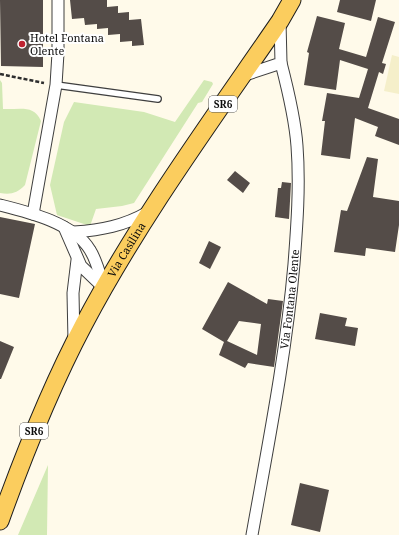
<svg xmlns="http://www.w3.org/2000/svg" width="399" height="535" font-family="'Noto Serif',serif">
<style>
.farmland{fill:#f5efca}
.green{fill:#d2e9b4}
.building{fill:#544c48;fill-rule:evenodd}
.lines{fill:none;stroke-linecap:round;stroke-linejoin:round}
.service-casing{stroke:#3f3f3f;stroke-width:8}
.minor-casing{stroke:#3f3f3f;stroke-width:13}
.primary-casing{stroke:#1d1d1d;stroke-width:19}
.path{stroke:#2e2e2e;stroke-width:2.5;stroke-dasharray:4 2;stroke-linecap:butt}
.service{stroke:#fff;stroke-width:5.5}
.minor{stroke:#fff;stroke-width:11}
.primary{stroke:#fbcd5e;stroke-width:17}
.poi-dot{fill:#be2231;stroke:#fff;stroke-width:1.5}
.labels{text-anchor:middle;stroke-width:4;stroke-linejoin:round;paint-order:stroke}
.shield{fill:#fff;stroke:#555;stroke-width:1}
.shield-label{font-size:10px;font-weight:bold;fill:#0c0c0c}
.poi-label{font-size:11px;fill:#0c0c0c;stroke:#fff;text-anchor:start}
.street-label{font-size:11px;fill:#0c0c0c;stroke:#fff}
</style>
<rect width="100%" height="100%" fill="#fffaea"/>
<path class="farmland" d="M392,55L399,57V94L384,91Z"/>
<path class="green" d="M0,80L2,83L3,109C19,110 34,104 41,121L25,185C17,193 11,195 0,193Z
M204,80L212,82L213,84L202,102L198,103L134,203L122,206L96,209L90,226L57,215L50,185L64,122L74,102L144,112L175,122Z
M48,465L47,535H18Z"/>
<path class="building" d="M0,0H43V67L1,66Z
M70,0H107V7L118,6V13L129,12V20L141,19L144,45L132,46V41L120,42V34L108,35V28L97,29V24L85,25L84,18L72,19Z
M340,0H376L371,21L337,12Z
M317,16L345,23L339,49L366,57L378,17L395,22L382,63L386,64L383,74L379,72L368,108L399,119V145L375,136L378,127L355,118L350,159L321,155L325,121H322L327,93L359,98L368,69L340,60L336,90L304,85L309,53L307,52Z
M367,157L378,159L373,197L399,201V225L395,252L366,248L365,256L334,252L341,210L347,211Z
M235,171L250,183L243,193L227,180Z
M282,182L291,183L289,219L275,217L278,188H281Z
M0,217L35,224L19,298L0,294Z
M209,241L221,247L210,269L199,263Z
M228,282L267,304L268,299L283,301L274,367L248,363L245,368L219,355L224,342L202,329ZM239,321L261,324L257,355L227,341Z
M320,313L347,318L345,326L358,328L355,346L315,339Z
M0,341L14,347L1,379H0Z
M300,483L329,490L320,532L291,525Z"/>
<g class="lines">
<defs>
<path id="service" d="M56,85L158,99"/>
<g id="minor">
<path d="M242,76L281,63L280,21"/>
<path d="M0,205C28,212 74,223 90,250C97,261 100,275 104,288"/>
<path d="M33,214L56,85L58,53V0"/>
<path d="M64,227L81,266L104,288"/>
<path d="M74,232C101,230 124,226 148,212"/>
<path d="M74,341L73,293L77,260"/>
<path id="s1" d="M252,535C268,445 286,355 294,264C297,225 300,185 297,146C295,118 288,90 281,63"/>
</g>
<g id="primary">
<path id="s2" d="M0,521C24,454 50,388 84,324C140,218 212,120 280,21L292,0"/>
</g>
</defs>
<use href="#service" class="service-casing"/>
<use href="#minor" class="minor-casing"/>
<use href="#primary" class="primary-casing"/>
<path class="path" d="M0,74L44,83"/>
<use href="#service" class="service"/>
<use href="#minor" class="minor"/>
<use href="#primary" class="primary"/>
</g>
<circle class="poi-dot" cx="22" cy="44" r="4"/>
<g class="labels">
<g class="shield">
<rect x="209" y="96" width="28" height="16" rx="3"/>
<rect x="20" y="423" width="28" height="16" rx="3"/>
</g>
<g class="shield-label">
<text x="223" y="108">SR6</text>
<text x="34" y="435">SR6</text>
</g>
<g class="poi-label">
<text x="30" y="42">Hotel Fontana<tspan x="30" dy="13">Olente</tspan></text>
</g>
<g class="street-label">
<text dy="4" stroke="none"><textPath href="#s2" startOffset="300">Via Casilina</textPath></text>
<text dy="4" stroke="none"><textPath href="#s1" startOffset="239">Via Fontana Olente</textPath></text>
</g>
</g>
</svg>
